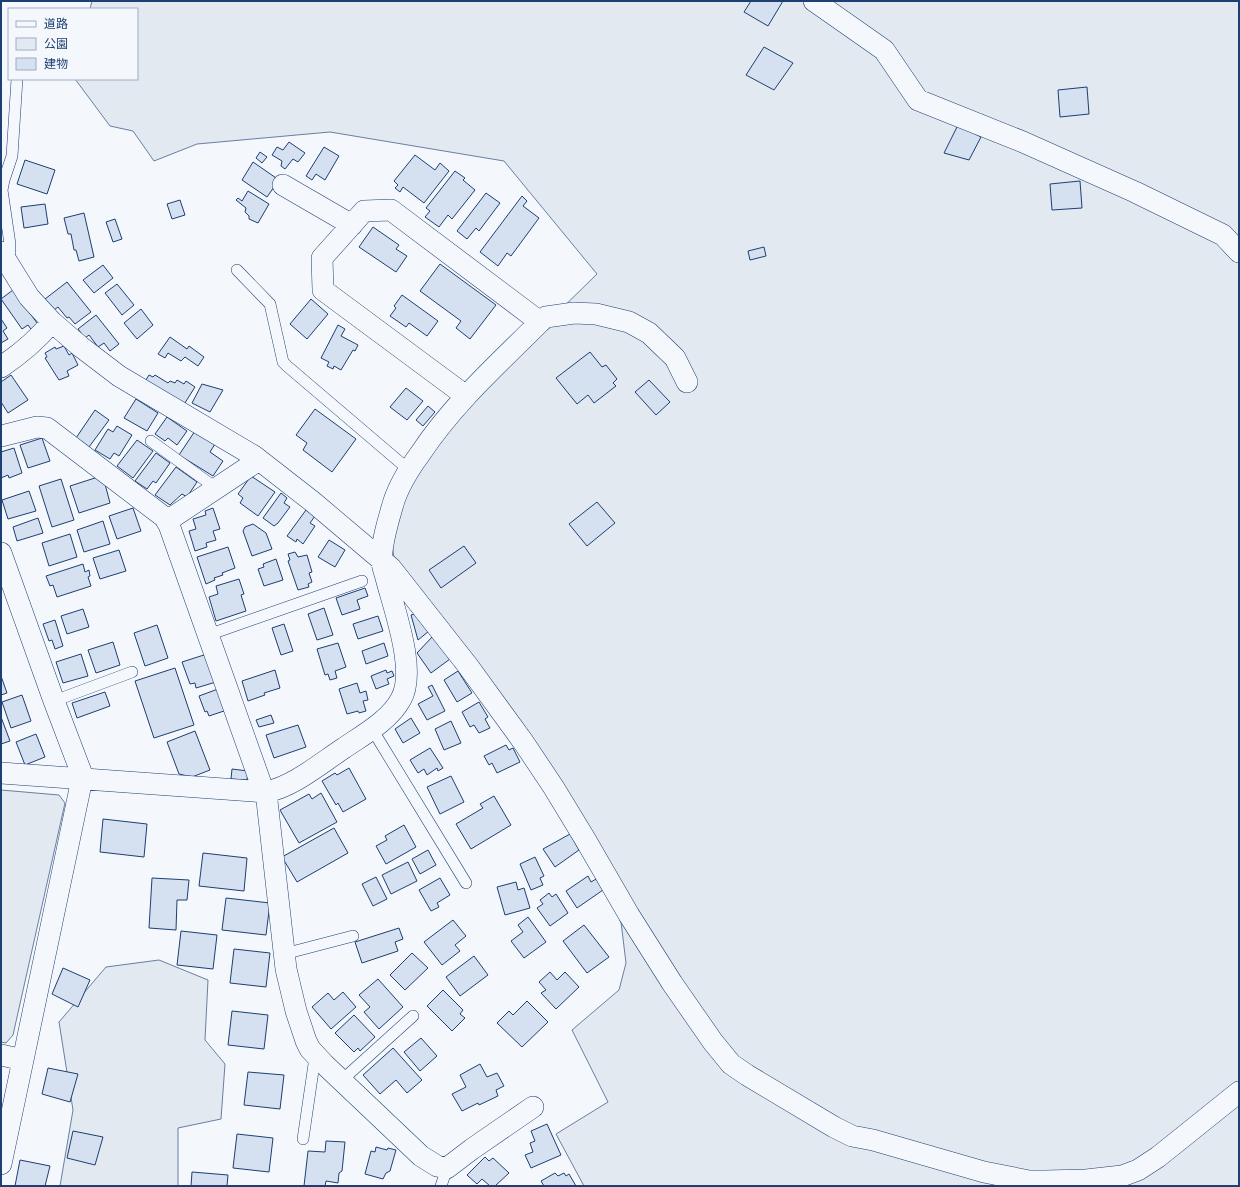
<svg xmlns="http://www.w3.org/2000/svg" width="1240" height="1187" font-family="Signika,'Noto Sans JP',sans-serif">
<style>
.green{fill:#e3e9f0;stroke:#687fa3}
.building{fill:#d5e0f0;stroke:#1d3f73}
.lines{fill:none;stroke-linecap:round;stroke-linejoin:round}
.service-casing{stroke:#1d3f73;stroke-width:12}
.minor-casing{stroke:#1d3f73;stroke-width:22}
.service{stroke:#f4f7fb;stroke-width:11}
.minor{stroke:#f4f7fb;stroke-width:21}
</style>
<rect width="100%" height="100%" fill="#f4f7fb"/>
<path class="green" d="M92,1H1239V1186H584L556,1134L608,1102L572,1030L619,990L626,963L621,922L536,743L396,573L389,521L427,448L502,367L597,274L504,161L330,132L197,144L154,161L133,131L110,126L75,79H137V9H90Z
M1,790L59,795L65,803L13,1035L6,1043L1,1042Z
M159,960L208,980L205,1040L225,1064L221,1119L178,1128V1186H60L73,1110L59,1022L106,967Z"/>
<path class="building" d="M751,1H783L768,26L744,12Z
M764,47L793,63L774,90L746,75Z
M1087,87L1089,114L1060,117L1058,90Z
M958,125L981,137L969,160L944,153Z
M289,142L305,153L298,162L293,159L285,169L281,166L282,161L272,155L277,147L283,150Z
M324,147L339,156L325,180L316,174L312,180L306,176Z
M260,152L267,157L262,163L256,158Z
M415,155L435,170L440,163L449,171L424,203L403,187L400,192L395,188L398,185L394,181Z
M25,160L55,170L47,194L17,184Z
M253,162L279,180L267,197L242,180Z
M455,171L465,178L463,180L475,190L452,219L448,215L439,227L425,217L430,211L426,208Z
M1080,181L1082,208L1052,210L1050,184Z
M248,191L269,204L258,223L249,219V216L245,212L246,208L236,200L238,198L242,201Z
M486,193L500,203L479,231L476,228L467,239L457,231Z
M522,196L527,201L523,206L539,218L511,256L507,253L498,266L480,252Z
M180,200L185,215L172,219L167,204Z
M45,204L48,224L24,228L21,207Z
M84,213L94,257L79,261L76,250H74L71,234H68L64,218Z
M115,219L122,239L113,242L106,222Z
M373,227L399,245L396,249L407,256L396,272L359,247Z
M764,247L766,256L750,260L748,251Z
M440,264L496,305L470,339L456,328L461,321L420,291Z
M103,265L113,278L94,293L83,280Z
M67,282L91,312L75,324L69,317L67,318L58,307L54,310L45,299Z
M117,284L134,305L122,315L105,293Z
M13,290L40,327L33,332L28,325L22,329L1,299Z
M402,295L438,321L427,336L409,323L406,327L390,316L396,308L394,306Z
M311,299L328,314L307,339L290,324Z
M141,309L153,325L137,339L124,323Z
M96,315L119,344L110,351L104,343L98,347L89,335L85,338L78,329Z
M1,319L7,328L3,331L8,339L1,343Z
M338,325L345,329L341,336L358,345L355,351L353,350L341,370L334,366L333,369L327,366L329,362L321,358Z
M170,337L187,349L189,346L204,357L198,366L185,357L181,361L168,353L165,358L158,354Z
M64,346L69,355L72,353L78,365L67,371L69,376L59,380L45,358L47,357L45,353L55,347L56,349Z
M590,352L602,367L606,365L617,379L613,383L616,386L594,403L588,395L577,404L556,378Z
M11,375L28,400L8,413L1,402V382Z
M149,375L153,377L155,375L168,383L170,381L175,383L177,380L184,384L186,381L195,387L183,406L144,383Z
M649,380L670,402L656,415L635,392Z
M202,384L223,390L210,412L192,403Z
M406,388L423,401L407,420L390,407Z
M136,399L158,413L147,431L124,418Z
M428,406L435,412L423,426L416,420Z
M315,409L356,439L332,472L303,450L307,443L296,435Z
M95,410L109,420L89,447L76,438Z
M167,417L187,431L177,445L168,438L165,441L155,434Z
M117,426L132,435L119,456L114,453L110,459L95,450L108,429L113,432Z
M195,431L215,444L210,452L223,461L213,476L179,455Z
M42,438L50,461L28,468L20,445Z
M137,440L153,451L133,478L117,466Z
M14,448L22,473L9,478L8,475L1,478V452Z
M156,453L170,463L156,483L153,481L147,489L135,481Z
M176,467L197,482L187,497L182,494L170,505L155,495Z
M251,476L275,492L258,516L240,503L243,498L238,494Z
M98,477L105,484L110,503L79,513L70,486Z
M61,479L74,520L52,527L39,486Z
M29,491L36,511L8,519L2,500Z
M281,493L287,498L284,503L290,507L278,523L274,526L263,518Z
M597,502L615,523L587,546L569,524Z
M133,508L141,531L117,539L109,516Z
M213,508L220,529L213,531L216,540L206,543L207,547L195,551L189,531L196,529L193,519L206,515L205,511Z
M306,510L315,516L310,523L315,526L303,544L297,539L296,542L287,536Z
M38,518L43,533L17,541L13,527Z
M103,521L110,544L84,552L77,530Z
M253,524L266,533L272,549L252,556L243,531L245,527Z
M70,534L77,557L49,566L42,543Z
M329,540L345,550L335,567L318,557Z
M464,546L476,563L441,588L429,570Z
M228,547L235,568L222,573L223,575L214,578L215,580L206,584L197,557Z
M119,550L126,571L100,579L93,558Z
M295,552L298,557L307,555L312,572L309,573L312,582L308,584L309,587L298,590L288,561L290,560L288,554Z
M276,559L283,580L264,586L258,569L264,567L263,564Z
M83,564L85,572L89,570L90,576L88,577L91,586L57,597L53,585L50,586L46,576Z
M239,579L244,594L241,595L246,611L216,621L209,597L218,594L216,586Z
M365,588L368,596L357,600L360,609L342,615L336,598Z
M324,608L333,635L317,640L308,614Z
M83,609L89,627L67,634L61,616Z
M415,614L429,631L418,640L411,615Z
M378,616L383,631L358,639L353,624Z
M55,620L63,646L55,649L52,640L49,641L43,624Z
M284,624L293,651L281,655L272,628Z
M157,625L168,658L145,666L134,633Z
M433,636L450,659L431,673L417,653Z
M113,642L120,665L96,673L88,650Z
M338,643L346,667L335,671L337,678L330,680L328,674L325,675L317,649Z
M384,643L388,656L366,664L362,651Z
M81,654L88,676L63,683L56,662Z
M207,654L216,682L196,688L195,683L190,684L182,662Z
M175,668L194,725L154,738L135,681Z
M275,670L280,688L264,693L265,695L248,701L242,681Z
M386,670L387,673L392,671L394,676L387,679L389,684L376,689L371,676Z
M458,671L472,693L457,702L444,680Z
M1,676L7,693L1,695Z
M357,683L360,693L366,691L368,700L363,701L366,711L359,713L358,711L347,714L339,689Z
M432,685L445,711L427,720L418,704L433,696L428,687Z
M218,689L227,710L209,716L207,711L205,712L199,696Z
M105,692L110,706L77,718L72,703Z
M22,695L31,721L11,728L2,702Z
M479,702L488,717L485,719L490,728L479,733L474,725L470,727L462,712Z
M271,715L274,723L259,727L256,720Z
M1,717L10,741L1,744Z
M411,718L420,733L403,743L395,729Z
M451,721L461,743L444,750L435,729Z
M298,725L306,747L274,758L266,735Z
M195,731L210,770L192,777L179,774L167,742Z
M36,734L45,757L25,765L16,742Z
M506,745L509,750L513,748L520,762L497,773L492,763L489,765L484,756Z
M430,748L443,768L438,771L437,768L427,775L424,769L418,773L410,760Z
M349,768L366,799L343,812L338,803L336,805L322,781L335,773L337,775Z
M232,769L248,771L247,780L231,779Z
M451,776L464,802L440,814L427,787Z
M321,793L337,822L299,843L280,810L309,794L312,799Z
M494,796L511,825L471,849L456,824L483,808L480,804Z
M103,819L147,824L144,857L100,852Z
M404,825L416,847L386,864L376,846L387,840L385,836Z
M334,828L348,853L297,882L282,857Z
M570,834L579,850L555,867L543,849Z
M428,850L436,865L420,874L412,859Z
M203,853L247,858L244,891L199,886Z
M535,857L544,876L540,878L543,885L531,890L520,864Z
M408,862L417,881L391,894L382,875Z
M588,876L591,882L596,879L603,890L577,908L566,891Z
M376,877L387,899L373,906L362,884Z
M152,878L189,880L187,900H177L176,930L149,928Z
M440,878L450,895L437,903L439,907L431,911L419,890Z
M516,882L518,890L524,888L530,908L505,915L497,887Z
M549,893L552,897L556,894L568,913L550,926L537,908L543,904L540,900Z
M226,898L270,903L266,935L222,930Z
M528,917L546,942L524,958L511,941L523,932L518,925Z
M453,920L466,936L455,945L460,951L442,965L424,942Z
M584,925L609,957L587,973L563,941Z
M399,928L403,939L395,942L398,951L362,963L355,942Z
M181,931L217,935L213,969L177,965Z
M234,949L270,953L266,987L230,983Z
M412,953L428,968L405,990L390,975Z
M474,956L488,975L460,996L446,977Z
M63,968L90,980L78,1007L52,994Z
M550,972L557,980L565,972L579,987L556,1009L541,993L546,990L539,982Z
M378,979L403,1007L379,1029L364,1012L370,1007L359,995Z
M443,990L463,1010L460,1014L465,1018L452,1031L427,1006Z
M343,992L356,1007L331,1029L312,1007L328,993L334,1000Z
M527,1001L548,1022L522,1047L497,1023L509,1011L513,1015Z
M232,1011L268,1015L264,1049L228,1045Z
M354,1015L375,1037L360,1051L358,1048L354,1052L335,1033Z
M421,1038L437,1056L420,1071L404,1052Z
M393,1048L422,1080L407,1093L396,1080L380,1094L363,1075Z
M480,1064L487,1077L497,1073L504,1086L496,1090L498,1096L479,1105L478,1103L462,1111L452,1094L466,1087L460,1075Z
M48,1068L78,1074L70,1102L42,1094Z
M248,1072L284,1075L280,1109L244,1105Z
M547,1124L561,1155L531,1168L525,1155L533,1152L530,1143L535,1141L531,1131Z
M73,1131L103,1137L95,1165L67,1158Z
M237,1134L273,1138L269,1172L233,1168Z
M326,1141L345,1142L342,1171L339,1173L338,1183L326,1181L325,1186H304L308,1151L325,1152Z
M376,1147L387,1150L388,1148L396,1150L390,1171L386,1173L383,1179L365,1174L371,1151L375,1152Z
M485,1157L489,1161L493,1158L509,1173L495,1186H490L482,1179L477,1184L467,1175Z
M20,1160L50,1166L45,1186H15Z
M192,1172L228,1175L227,1186H191Z
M555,1173L558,1176L564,1173L566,1176L569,1174L576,1186H544L541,1181Z"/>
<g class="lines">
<defs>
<path id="service" d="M9,261L10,244L2,190L4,180L12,156L17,79
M237,270L270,304L283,362L287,366L409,470
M151,441L216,488
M208,635L362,581
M54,701L132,672
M372,729L466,883
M284,954L353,936
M341,1081L413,1016
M303,1139L314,1064L318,1058
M441,1186L447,1168"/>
<path id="minor" d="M814,1L884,50L918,100L1023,142L1135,192L1223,235L1239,252
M283,185L352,225
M1,252L29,297L52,322L81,347L119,376L254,456L313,502L391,568L468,666L524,743L554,788L585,839L629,915L672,983L713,1042L731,1064L747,1075L834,1127L852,1136L873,1140L984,1172L1029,1181H1045L1086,1180L1122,1176L1138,1170L1158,1157L1239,1092
M1,367C22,353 36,341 52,322
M466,396L323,290L322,258L364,211L391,210L540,322
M1,436L37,427L47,428L164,517L169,525L261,784L266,792L286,969L296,1011L306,1041L310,1049L324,1064L421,1156L437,1166L447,1168L472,1149L533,1107
M167,521L259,460
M1,553L54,701L81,772L82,779L23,1060L1,1055
M1,773L266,792C293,787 321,763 344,748C363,735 390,720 401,699C417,671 394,609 386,578C385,573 382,567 382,561C380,547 389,518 393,504C398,487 409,469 420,454C453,404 498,364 540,322L546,317L574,313L596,314L629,322L649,333L675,358L687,382
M1,1164L23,1060"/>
</defs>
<use href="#service" class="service-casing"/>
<use href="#minor" class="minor-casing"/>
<use href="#service" class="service"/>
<use href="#minor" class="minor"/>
</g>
<rect width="1240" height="1187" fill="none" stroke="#1d3f73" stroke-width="4"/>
<rect x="8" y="8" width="130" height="72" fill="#f4f7fb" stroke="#9eadc5"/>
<rect x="16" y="21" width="20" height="6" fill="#f4f7fb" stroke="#9eadc5"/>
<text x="44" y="28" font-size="12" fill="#1d3f73">道路</text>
<rect x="16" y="38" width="20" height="12" fill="#e3e9f0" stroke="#9eadc5"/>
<text x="44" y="48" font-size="12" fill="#1d3f73">公園</text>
<rect x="16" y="58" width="20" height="12" fill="#d5e0f0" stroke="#9eadc5"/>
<text x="44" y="68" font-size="12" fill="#1d3f73">建物</text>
</svg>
